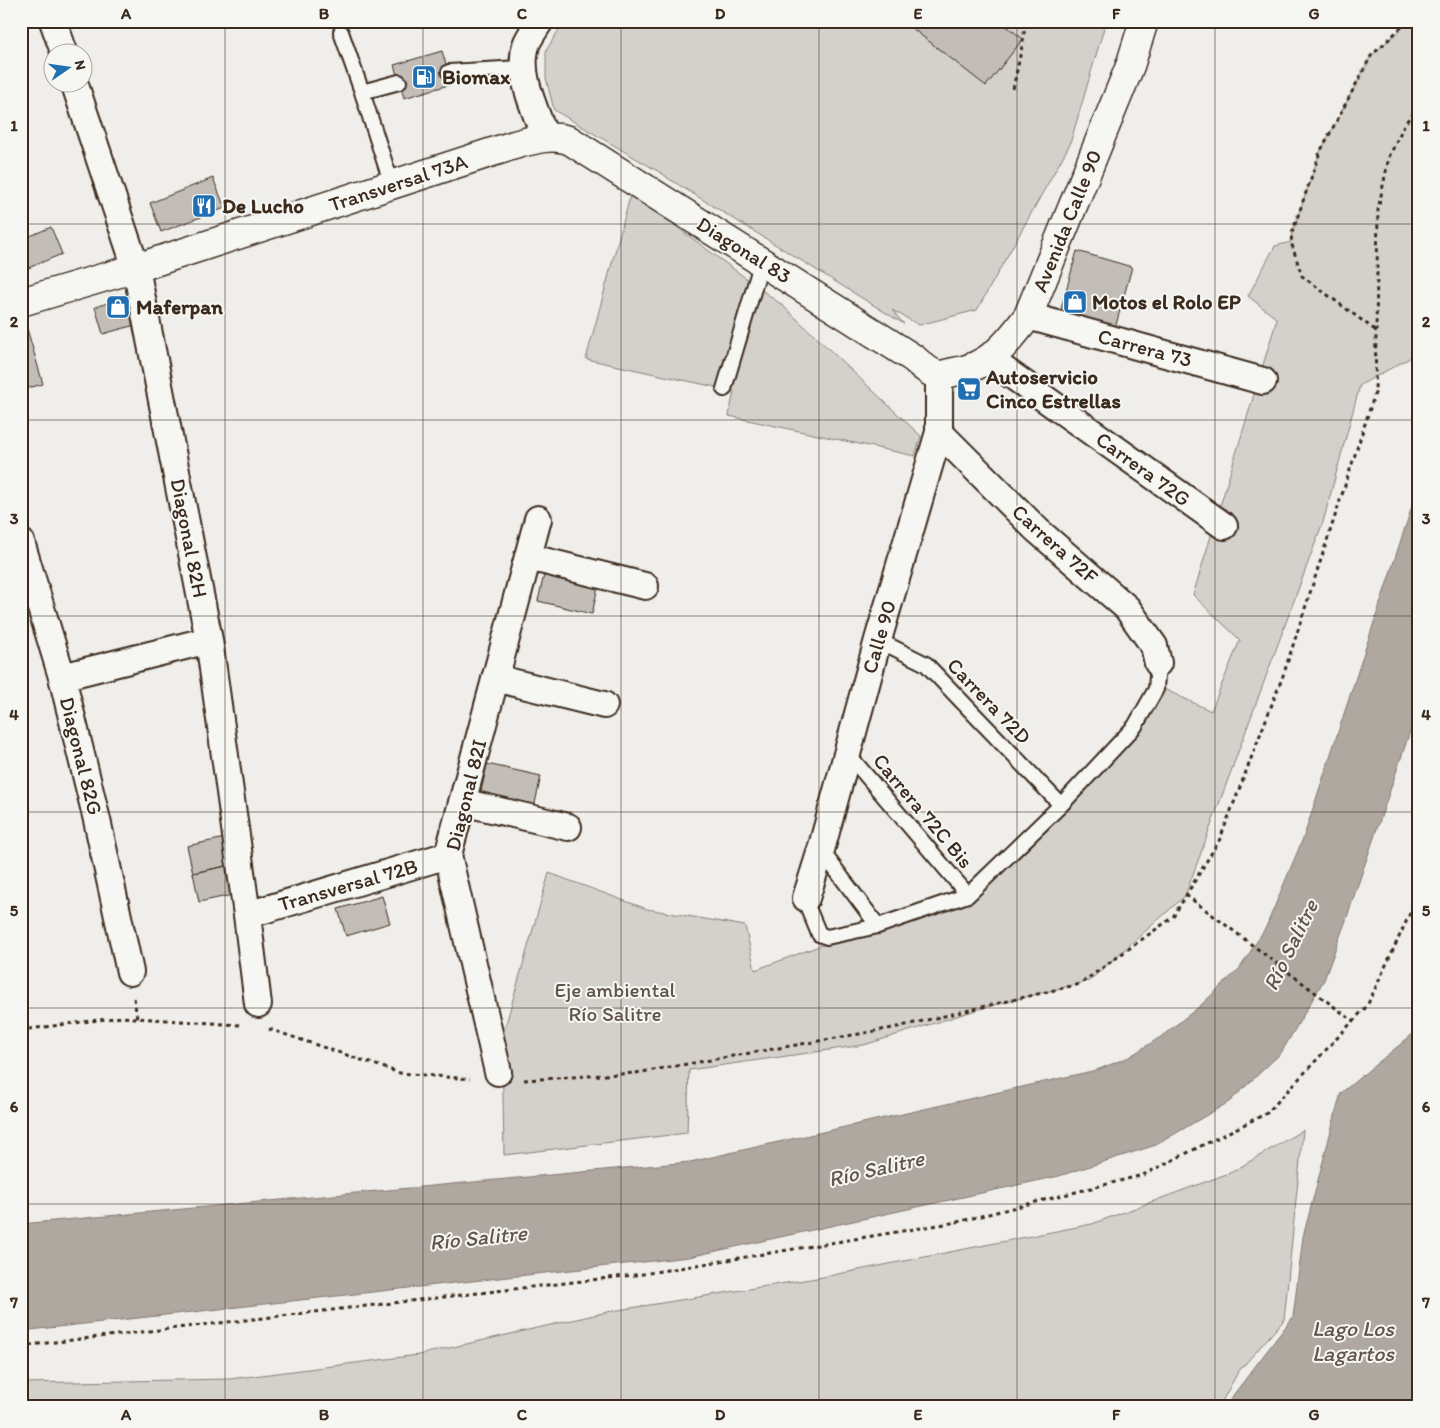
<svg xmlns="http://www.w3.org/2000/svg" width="1440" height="1428" font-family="Itim,sans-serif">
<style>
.green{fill:#d4d1cc;stroke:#887e75}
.water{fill:#afa8a1;stroke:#81766d}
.building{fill:#c2bdb7;stroke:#3b2a1e}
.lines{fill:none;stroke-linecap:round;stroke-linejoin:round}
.lane-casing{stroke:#3b2a1e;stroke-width:18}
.street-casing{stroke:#3b2a1e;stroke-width:30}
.secondary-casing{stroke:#3b2a1e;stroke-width:31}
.path{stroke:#3b2a1e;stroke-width:3;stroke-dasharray:4 4;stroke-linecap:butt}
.lane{stroke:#f6f6f2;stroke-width:14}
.street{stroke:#f6f6f2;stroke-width:26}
.secondary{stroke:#f6f6f2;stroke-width:28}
.grid{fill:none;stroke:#3b2a1e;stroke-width:1;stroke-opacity:0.55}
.labels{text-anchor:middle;stroke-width:4;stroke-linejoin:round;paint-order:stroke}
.poi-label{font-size:21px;font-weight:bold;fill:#3b2a1e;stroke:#f6f6f2;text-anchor:start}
.street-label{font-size:21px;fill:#3b2a1e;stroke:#f6f6f2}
.park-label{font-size:21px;fill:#61544a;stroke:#f6f6f2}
.water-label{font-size:22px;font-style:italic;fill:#64564c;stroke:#f6f6f2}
.neatline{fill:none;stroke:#3b2a1e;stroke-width:2}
.grid-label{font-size:16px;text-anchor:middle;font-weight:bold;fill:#3b2a1e}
</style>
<rect width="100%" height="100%" fill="#efeeea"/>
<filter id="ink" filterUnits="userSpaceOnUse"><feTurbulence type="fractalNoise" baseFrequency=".02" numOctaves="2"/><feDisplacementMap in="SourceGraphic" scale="10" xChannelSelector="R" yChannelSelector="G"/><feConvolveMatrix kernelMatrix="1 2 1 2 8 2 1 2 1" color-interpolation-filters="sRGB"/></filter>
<g filter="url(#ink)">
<path class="green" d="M564,21H1106L1070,144L977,310L919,325L892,310L904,324L666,177V176L554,110L546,78V51Z
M1410,21H1419V353L1360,385L1323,522L1185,896L1089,981L986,1007L864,1045L689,1070L687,1133L504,1155L502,1038L549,873L647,909L745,926L755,970L838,939L966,904L1098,774L1164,689L1211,711L1240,640L1193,595L1277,319L1248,296L1275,246L1291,242L1292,233L1320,152L1371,56Z
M631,193L782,305L921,436L915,456L729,416L734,391L586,359Z
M1303,1130L1284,1320L1238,1372L1219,1407H21V1383L230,1379L418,1355L612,1311L823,1277L1092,1224L1232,1172Z"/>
<path class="water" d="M1419,485V705L1346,920L1324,980L1281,1053L1229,1102L1156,1145L1059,1176L689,1257L21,1331V1224L690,1162L1097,1070L1129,1057L1162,1036L1200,1006L1240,968L1266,927L1304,836Z
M1419,1029V1407H1226L1234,1394L1293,1317L1303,1237L1341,1093Z"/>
<path class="building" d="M911,21H1000L1023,39L986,86L908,25Z
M442,51L452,84L404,98L394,65Z
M213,178L225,208L161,232L150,203Z
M51,227L62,254L21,271V240Z
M1077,251L1132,267L1114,332L1059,316Z
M127,297L135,325L103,334L95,307Z
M26,325L43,384L21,390V326Z
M545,570L599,582L592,614L538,601Z
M487,764L541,776L534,808L480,796Z
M225,838L231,865L193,873L187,846Z
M231,865L237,894L199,902L193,873Z
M382,896L390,923L346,936L338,909Z"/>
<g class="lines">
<defs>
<path id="lane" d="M341,32L362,92L392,185
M449,72L523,68
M362,92L399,82
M724,389L762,261
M878,640L926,664L1061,805
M847,753L968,895
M821,850L878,926
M806,898V903L819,934L827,937L878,926L968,895L1061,805L1135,726L1156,689L1158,663"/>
<path id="street" d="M53,21L64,52
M540,21C535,29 529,37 526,45C517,75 535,109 545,137
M74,82L136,268L209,640L247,915L258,1004
M1028,316L1263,381
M989,359L1224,526
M939,432L1037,530L1127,608L1154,646L1158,663
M21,542L62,677L97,820L130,972
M528,557L645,586
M62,677L209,640
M495,678L604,705
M462,802L568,827
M806,898L821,850L878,640L939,432V375
M247,915L448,855
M498,1072L448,855L538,519"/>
<path id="secondary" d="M21,302L136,268L514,145C533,140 550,134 569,140L913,358C920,364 929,373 938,375C943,375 949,373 954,372C989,367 1008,343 1028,316L1130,66L1144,21"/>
</defs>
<use href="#lane" class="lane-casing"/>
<use href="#street" class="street-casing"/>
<use href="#secondary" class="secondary-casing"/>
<path class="path" d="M1013,89L1024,37V21
M1375,330L1302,276L1291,242L1292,233L1320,152L1371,56L1408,21
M1186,895L1353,1021
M134,998L137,1018
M269,1029L400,1073L470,1079
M21,1030L122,1017L240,1025
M524,1080L636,1073L893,1028L1080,984L1173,917L1220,839L1284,673L1375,393L1378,210L1389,157L1405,123L1419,107
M21,1346L643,1274L957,1222L1143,1175L1267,1113L1367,1006L1419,894"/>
<use href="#lane" class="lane"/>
<use href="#street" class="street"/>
<use href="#secondary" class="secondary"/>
</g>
</g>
<path class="grid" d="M225,21V1407M423,21V1407M621,21V1407M819,21V1407M1017,21V1407M1215,21V1407M21,224H1419M21,420H1419M21,616H1419M21,812H1419M21,1008H1419M21,1204H1419"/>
<defs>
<symbol id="fuel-square" viewBox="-11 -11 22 22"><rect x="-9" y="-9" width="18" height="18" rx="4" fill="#1f6fb2" stroke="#f6f6f2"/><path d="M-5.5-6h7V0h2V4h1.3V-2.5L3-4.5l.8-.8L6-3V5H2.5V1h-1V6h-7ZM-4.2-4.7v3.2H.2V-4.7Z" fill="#fff"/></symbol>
<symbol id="restaurant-square" viewBox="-11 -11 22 22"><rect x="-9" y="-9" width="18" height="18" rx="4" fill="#1f6fb2" stroke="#f6f6f2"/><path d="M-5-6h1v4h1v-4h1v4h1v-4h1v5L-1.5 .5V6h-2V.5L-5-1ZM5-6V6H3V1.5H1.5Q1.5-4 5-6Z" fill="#fff"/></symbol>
<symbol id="shop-square" viewBox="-11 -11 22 22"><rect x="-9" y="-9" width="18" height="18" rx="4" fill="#1f6fb2" stroke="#f6f6f2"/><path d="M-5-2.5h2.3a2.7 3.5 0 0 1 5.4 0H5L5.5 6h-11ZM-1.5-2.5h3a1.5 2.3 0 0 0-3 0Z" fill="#fff"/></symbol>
<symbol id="supermarket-square" viewBox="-11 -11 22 22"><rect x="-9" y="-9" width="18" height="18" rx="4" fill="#1f6fb2" stroke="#f6f6f2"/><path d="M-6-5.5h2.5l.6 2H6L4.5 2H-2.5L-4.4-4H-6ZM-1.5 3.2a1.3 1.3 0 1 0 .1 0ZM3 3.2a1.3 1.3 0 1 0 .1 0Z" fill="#fff"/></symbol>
</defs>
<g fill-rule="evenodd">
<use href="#fuel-square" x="410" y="63" width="28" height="28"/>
<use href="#restaurant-square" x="190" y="192" width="28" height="28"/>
<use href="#shop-square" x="1061" y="288" width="28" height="28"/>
<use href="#shop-square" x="104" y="293" width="28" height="28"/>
<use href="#supermarket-square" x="955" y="375" width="28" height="28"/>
</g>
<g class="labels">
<g class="poi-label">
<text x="442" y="84">Biomax</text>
<text x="222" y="213">De Lucho</text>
<text x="1092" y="309">Motos el Rolo EP</text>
<text x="136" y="314">Maferpan</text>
<text x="986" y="384">Autoservicio<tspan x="986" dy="24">Cinco Estrellas</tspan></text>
</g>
<g class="street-label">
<text transform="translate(398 183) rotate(-18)" y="7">Transversal 73A</text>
<text transform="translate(1067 221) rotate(-68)" y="7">Avenida Calle 90</text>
<text transform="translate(744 250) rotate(32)" y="7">Diagonal 83</text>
<text transform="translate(1145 348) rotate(15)" y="7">Carrera 73</text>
<text transform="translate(1143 469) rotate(36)" y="7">Carrera 72G</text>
<text transform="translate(189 538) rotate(79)" y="7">Diagonal 82H</text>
<text transform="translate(1055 544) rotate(42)" y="7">Carrera 72F</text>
<text transform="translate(879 637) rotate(-74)" y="7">Calle 90</text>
<text transform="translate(989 701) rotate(46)" y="7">Carrera 72D</text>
<text transform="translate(81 756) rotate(76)" y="7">Diagonal 82G</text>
<text transform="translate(466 795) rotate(-76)" y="7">Diagonal 82I</text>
<text transform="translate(923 811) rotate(50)" y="7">Carrera 72C Bis</text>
<text transform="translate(348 885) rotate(-16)" y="7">Transversal 72B</text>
</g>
<g class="park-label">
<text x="615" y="997">Eje ambiental<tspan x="615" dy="24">Río Salitre</tspan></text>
</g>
<g class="water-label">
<text transform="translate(1290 945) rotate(-64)" y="8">Río Salitre</text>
<text transform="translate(876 1168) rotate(-13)" y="8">Río Salitre</text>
<text transform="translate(478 1237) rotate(-6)" y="8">Río Salitre</text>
<text x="1353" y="1336">Lago Los<tspan x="1353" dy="25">Lagartos</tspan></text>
</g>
</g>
<rect width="1440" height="1428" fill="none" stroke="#f6f6f2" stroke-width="55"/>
<g transform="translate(68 68) rotate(77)"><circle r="24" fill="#f6f6f2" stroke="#aba49d"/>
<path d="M0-4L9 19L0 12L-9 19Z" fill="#1f6fb2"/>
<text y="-8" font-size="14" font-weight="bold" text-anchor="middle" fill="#3b2a1e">N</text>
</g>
<rect x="28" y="28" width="1384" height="1372" class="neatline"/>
<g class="grid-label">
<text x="126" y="19">A</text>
<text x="324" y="19">B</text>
<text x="522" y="19">C</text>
<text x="720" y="19">D</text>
<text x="918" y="19">E</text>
<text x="1116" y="19">F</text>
<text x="1314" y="19">G</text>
<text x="14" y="131">1</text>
<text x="1426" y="131">1</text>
<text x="14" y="327">2</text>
<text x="1426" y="327">2</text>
<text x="14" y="524">3</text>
<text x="1426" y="524">3</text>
<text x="14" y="720">4</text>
<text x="1426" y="720">4</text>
<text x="14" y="916">5</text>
<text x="1426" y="916">5</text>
<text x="14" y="1112">6</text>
<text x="1426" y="1112">6</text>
<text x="14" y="1308">7</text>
<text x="1426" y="1308">7</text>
<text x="126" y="1420">A</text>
<text x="324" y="1420">B</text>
<text x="522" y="1420">C</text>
<text x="720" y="1420">D</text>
<text x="918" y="1420">E</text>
<text x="1116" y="1420">F</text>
<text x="1314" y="1420">G</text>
</g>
</svg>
